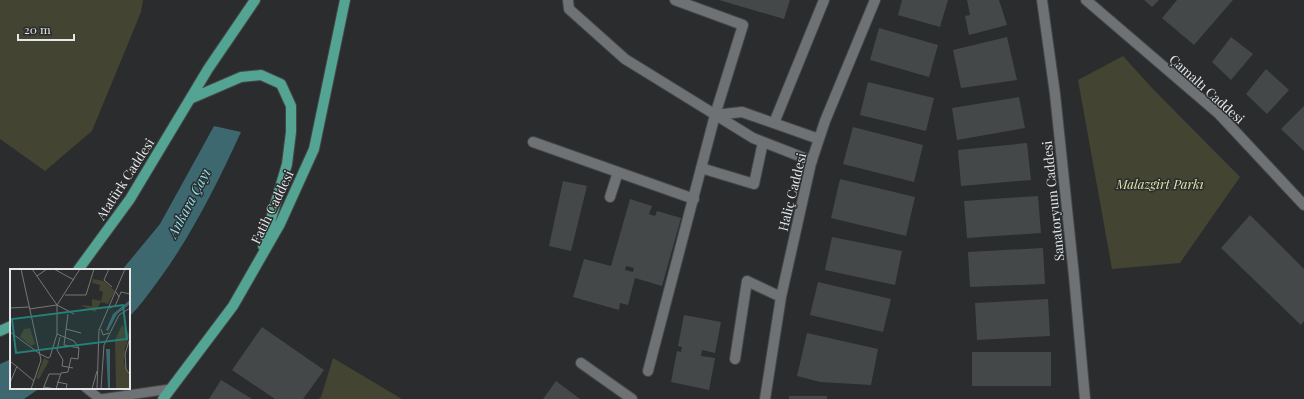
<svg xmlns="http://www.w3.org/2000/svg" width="1304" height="399" font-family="'Playfair Display',serif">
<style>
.green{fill:#434432}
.water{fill:#3e686f}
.building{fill:#454849;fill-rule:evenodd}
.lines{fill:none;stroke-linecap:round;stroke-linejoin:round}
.service-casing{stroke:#454748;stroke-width:11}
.minor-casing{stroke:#454748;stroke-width:12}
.secondary-casing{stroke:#454748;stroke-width:12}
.primary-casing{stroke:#454748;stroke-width:12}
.service{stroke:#6f7274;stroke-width:9}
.minor{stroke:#6f7274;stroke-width:10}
.secondary{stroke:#6f7274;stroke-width:10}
.primary{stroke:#53a492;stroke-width:10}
.labels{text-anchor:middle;stroke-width:3;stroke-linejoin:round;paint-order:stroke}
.street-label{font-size:13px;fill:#e6e7e8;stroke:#2a2c2d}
.park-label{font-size:13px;font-style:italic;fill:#e2e6aa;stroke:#2a2c2d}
.water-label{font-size:14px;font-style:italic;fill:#92e0ec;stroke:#2a2c2d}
.inset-road{fill:none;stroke:#757778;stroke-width:1}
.view{fill:#24817a;fill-opacity:0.15;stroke:#24817a;stroke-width:2}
.inset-edge{fill:none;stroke:#e6e7e8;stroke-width:2}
</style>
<rect width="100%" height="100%" fill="#2a2c2d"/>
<path class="green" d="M0,0H143L141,12L92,131L45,171L0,139Z
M1123,56L1153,89L1240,177L1180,263L1112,269L1078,80Z
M333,358L402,399H318L321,397Z"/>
<path class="water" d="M214,126L241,132C217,184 192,235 158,281C149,293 140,306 129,317V270H122L160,224Z
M11,359V388H40L24,399H0V364Z"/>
<path class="building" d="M719,0H790L784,19Z
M902,0H948L940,27L898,15Z
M967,0H999L1007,25L969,35L965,16L970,15Z
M1144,0H1159L1152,7Z
M1177,0H1233L1194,45L1162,18Z
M879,28L938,45L929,77L870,60Z
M1007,37L1017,80L961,88L953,50Z
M1231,37L1253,54L1231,80L1212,62Z
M1266,69L1289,90L1267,114L1246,94Z
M868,82L934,98L926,131L860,115Z
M1019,97L1025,128L957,140L952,108Z
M1304,106V151L1281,129Z
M853,127L923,145L914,182L843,164Z
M1027,143L1031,180L961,186L958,150Z
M840,179L915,197L906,236L831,218Z
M563,181L587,186L571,251L549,246Z
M1038,196L1041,233L967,238L964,201Z
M630,199L652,206L649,214L655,216L657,211L681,218L662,286L635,278L628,305L620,303L619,310L573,297L584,259L611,266ZM626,266L634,268L633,272L625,270Z
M1250,215L1304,269V321L1301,325L1221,248Z
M832,237L902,251L895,285L825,270Z
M1043,248L1045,284L970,287L968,252Z
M818,282L891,299L883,332L810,315Z
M1048,299L1050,336L977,340L975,303Z
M684,315L721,322L715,353L702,350L701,356L715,358L709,390L671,382L677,351L681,352L682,347L678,346Z
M262,327L324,370L303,399H275L232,370Z
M807,333L878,349L871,385L820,382L797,376Z
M972,352H1051V386H972Z
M221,380L252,399H209Z
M556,381L580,399H543Z
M789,396H827V399H789Z"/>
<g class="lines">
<defs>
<path id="service" d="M86,388L100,399
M101,399L170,389"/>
<path id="minor" d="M568,0L569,9L625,59L753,138L812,161
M1086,0L1219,114L1304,205
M715,115L742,112L819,139
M774,123L824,0
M533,142L694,199
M701,168L754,184L763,142
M610,197L618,172
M735,359L747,281L781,297
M581,363L632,399
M648,371L715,115L743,25L675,0
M765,399L781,297L811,163L825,121L875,0"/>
<path id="secondary" d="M1042,0L1055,94L1074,276L1085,399"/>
<path id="primary" d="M190,99L241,77L261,75L281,84L291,106V132L287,164L263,246
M78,270L130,199L208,69L255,0
M0,331L11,326
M163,399L233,306L280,224L314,149L345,0"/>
</defs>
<use href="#service" class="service-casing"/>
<use href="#minor" class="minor-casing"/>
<use href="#secondary" class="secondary-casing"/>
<use href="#primary" class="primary-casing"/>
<use href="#service" class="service"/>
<use href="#minor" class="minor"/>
<use href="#secondary" class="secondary"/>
<use href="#primary" class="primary"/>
</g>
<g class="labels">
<g class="street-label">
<text transform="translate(1207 89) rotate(42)" y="5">Çamaltı Caddesi</text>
<text transform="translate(125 179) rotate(-57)" y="5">Atatürk Caddesi</text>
<text transform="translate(792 192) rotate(-76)" y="5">Haliç Caddesi</text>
<text transform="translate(1053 201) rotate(-96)" y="5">Sanatoryum Caddesi</text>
<text transform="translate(272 207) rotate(-64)" y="5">Fatih Caddesi</text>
</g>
<g class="park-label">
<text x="1160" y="189">Malazgirt Parkı</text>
</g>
<g class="water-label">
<text transform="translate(189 203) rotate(-62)" y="5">Ankara Çayı</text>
</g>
</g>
<g transform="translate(10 269)">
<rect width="120" height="120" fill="#2a2c2d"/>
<path d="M83,10L94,12L105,22L98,35L91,33L85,43L70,36L82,37V30L91,32L93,23L89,21L90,16L82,14ZM112,56L120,66L115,79L114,94L120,109V120H106L105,71ZM20,59L25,75L21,77L10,68L14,60ZM34,89L39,92L29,110L26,109Z" fill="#434432"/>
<path d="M120,31V35L107,45L98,62L96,61L103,45ZM96,80H100V120H98Z" fill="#3e686f"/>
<path class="inset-road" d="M11,0L31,91L21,120M44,0L64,11M99,0L94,11L102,18M27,7L37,0M55,26H76L84,0M109,28L111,23L120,25M47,36L70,0M47,36L64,45M0,39L19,38M99,39L105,37L109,28L106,23M19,40L47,36M58,45L54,76L69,79M56,60L71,64M91,60L93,66L99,64M0,63L30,85L38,89L40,88L47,65V36L22,0M50,68L47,81L53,91L52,97L63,99M120,69L115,85L116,100L120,106M0,92L24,112M47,113L57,115L56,120M0,114L7,97M34,118L46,120M33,120L39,105H50M46,120L51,104L58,103L61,89L68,90L69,79L64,72L47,65M82,120L87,102M87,120L89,61L115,0M91,120L94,76L109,46L120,39"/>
<path class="view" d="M113,36L117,70L6,84L2,50Z"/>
<rect width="120" height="120" class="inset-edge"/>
</g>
<path d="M18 34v6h56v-6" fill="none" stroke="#e6e7e8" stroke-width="2"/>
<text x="24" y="34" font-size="12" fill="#e6e7e8" stroke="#2a2c2d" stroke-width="3" paint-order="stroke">20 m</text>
</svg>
